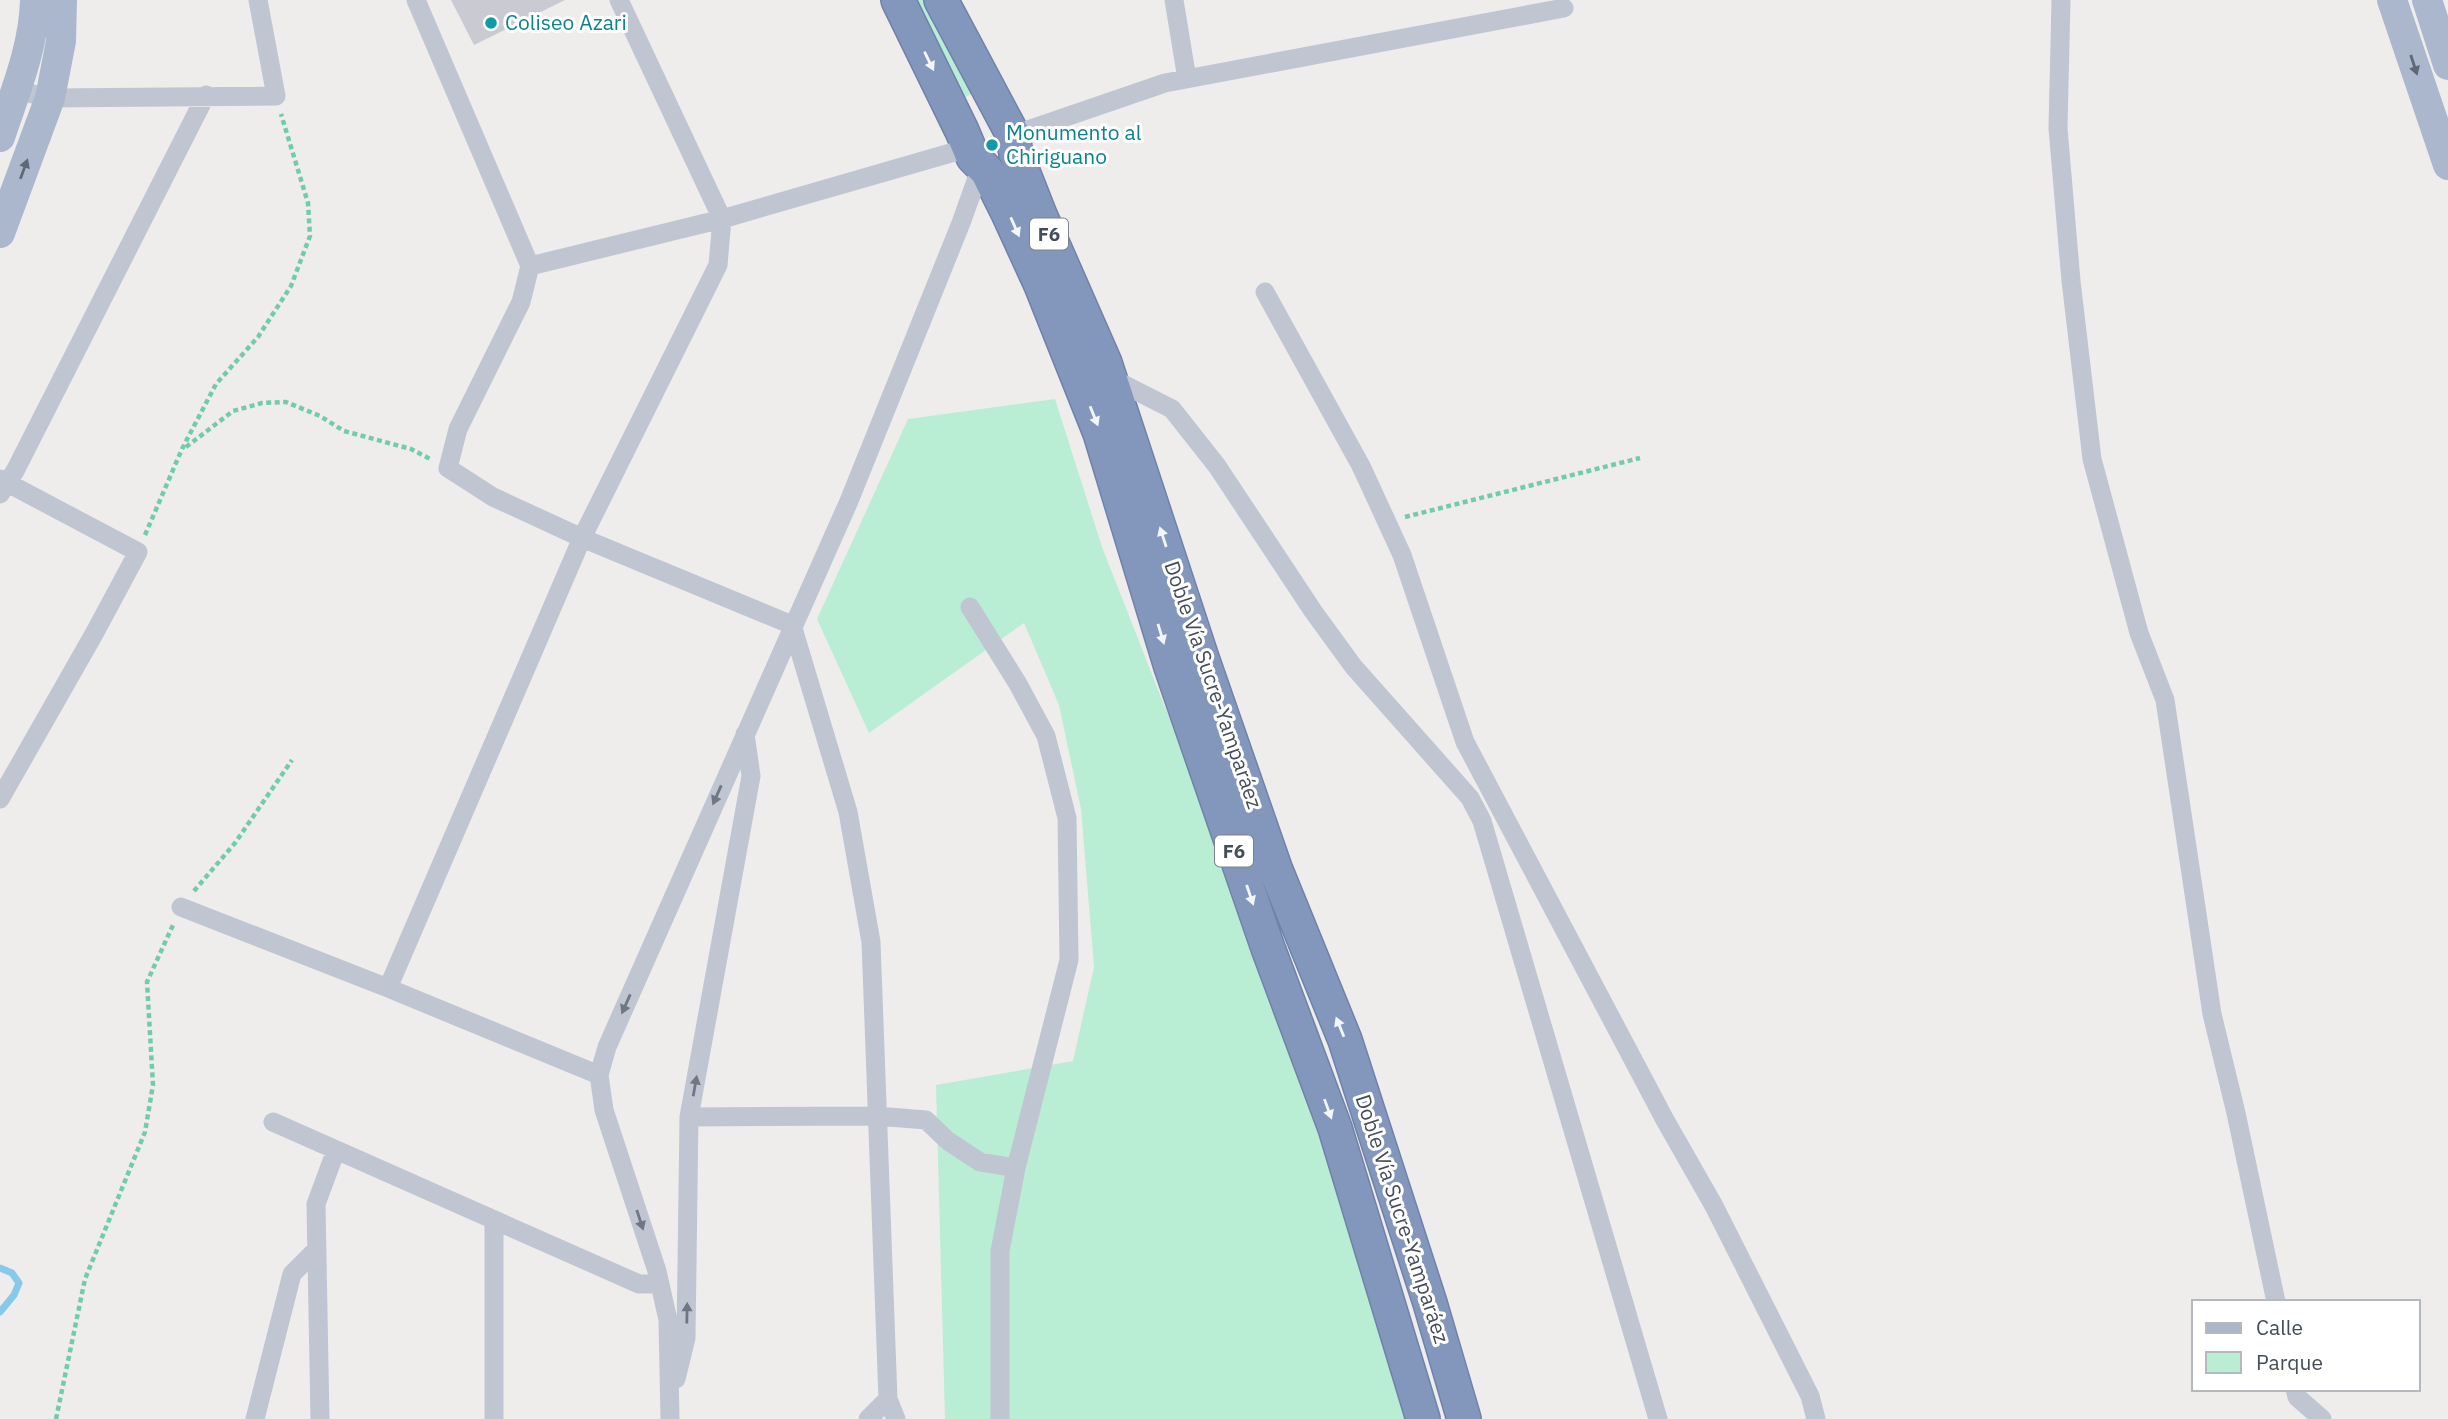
<svg xmlns="http://www.w3.org/2000/svg" width="2448" height="1419" font-family="'IBM Plex Sans',sans-serif">
<style>
.green{fill:#b9eed5}
.lines{fill:none;stroke-linecap:round;stroke-linejoin:round}
.stream{stroke:#86c9eb;stroke-width:7}
.building{fill:#c9cad2}
.highway-casing{stroke:#6f82a8;stroke-width:36}
.path{stroke:#72ccab;stroke-width:4.5;stroke-dasharray:5 3.5;stroke-linecap:butt}
.street{stroke:#bfc6d2;stroke-width:19}
.primary{stroke:#abb7cc;stroke-width:30}
.highway{stroke:#8397bc;stroke-width:33}
.oneway{fill:#f3f5f8}
.oneway2{fill:#5e6876}
.oneway3{fill:#707784}
.culture-dot{fill:#0f9aa8;stroke:#fff;stroke-width:2.5}
.labels{text-anchor:middle;stroke-width:6;stroke-linejoin:round;paint-order:stroke}
.shield{fill:#fff;stroke:#7d828c;stroke-width:2}
.shield-label{font-size:19px;font-weight:bold;fill:#454d5a}
.culture-label{font-size:21px;fill:#0d838f;stroke:#fff;text-anchor:start}
.street-label{font-size:21px;fill:#454d5a;stroke:#fff}
</style>
<rect width="100%" height="100%" fill="#efecec"/>
<path class="green" d="M911,0H930L978,90L964,98Z
M1055,399L1102,547L1164,705L1251,902L1426,1419H945L936,1085L1073,1061L1094,967L1081,809L1059,705L1024,623L869,733L817,619L908,419Z"/>
<g class="lines">
<path class="stream" d="M0,1268L12,1273L19,1283L14,1295L0,1312"/>
</g>
<path class="building" d="M451,0H565L474,45Z"/>
<g class="lines">
<defs>
<path id="highway" d="M898,0L962,131L973,157L987,171L1008,213L1041,285L1100,433L1171,667L1268,948L1335,1128L1423,1419
M941,0L1013,135L1016,154L1040,215L1105,363L1202,658L1275,868L1345,1040L1430,1303L1464,1419"/>
</defs>
<use href="#highway" class="highway-casing"/>
<path class="path" d="M186,447L233,411L262,403L286,402L320,416L344,431L411,449L432,460
M1405,517L1640,458
M145,535L182,449L216,384L258,337L291,286L310,236L308,203L281,114
M194,891L235,843L292,760
M56,1419L85,1279L145,1132L153,1085L147,982L173,925"/>
<path class="street" d="M416,0L530,266L521,302L458,429L448,468L493,497L582,538L792,625L848,812L871,942L888,1399L868,1419
M1174,0L1187,79
M2061,0L2058,128L2071,281L2092,459L2139,633L2165,700L2212,1014L2236,1113L2276,1302
M15,90L50,98L276,96L258,0
M1013,135L1165,83L1564,8
M530,266L722,219L968,148
M1265,292L1361,466L1402,555L1465,742L1665,1120L1714,1206L1810,1396L1816,1419
M1107,376L1172,409L1217,466L1313,611L1353,666L1470,798L1482,821L1658,1419
M0,479L138,552L94,634L0,799
M0,494L15,471L206,95
M970,607L1018,684L1046,736L1067,818L1069,960L1016,1168L1000,1251V1419
M181,907L388,988L599,1075
M388,988L582,538L718,265L722,219L619,0
M689,1117L877,1116L926,1120L948,1141L980,1162L1016,1168
M273,1122L639,1284H660
M494,1220V1419
M676,1379L686,1338L689,1117L751,776L745,734
M2295,1389L2297,1397L2322,1419
M888,1399L896,1419
M255,1419L292,1274L316,1250
M320,1419L316,1204L336,1150
M670,1419L668,1320L657,1271L604,1110L599,1075L607,1047L849,501L961,223L981,167"/>
<path class="primary" d="M2392,0L2448,165
M2427,0L2448,65
M0,137C15,92 34,47 35,0
M0,233L50,98L61,41L62,0"/>
<use href="#highway" class="highway"/>
</g>
<defs><path id="oneway-solid" d="M-6-.8H1V-3.2L6.5 0L1 3.2V.8H-6Z" transform="scale(1.75)"/></defs>
<g class="oneway">
<use href="#oneway-solid" transform="translate(929 61) rotate(64)"/>
<use href="#oneway-solid" transform="translate(1015 227) rotate(66)"/>
<use href="#oneway-solid" transform="translate(1094 416) rotate(68)"/>
<use href="#oneway-solid" transform="translate(1163 537) rotate(-108)"/>
<use href="#oneway-solid" transform="translate(1161 634) rotate(73)"/>
<use href="#oneway-solid" transform="translate(1250 895) rotate(71)"/>
<use href="#oneway-solid" transform="translate(1340 1027) rotate(-112)"/>
<use href="#oneway-solid" transform="translate(1328 1109) rotate(70)"/>
</g>
<g class="oneway2">
<use href="#oneway-solid" transform="translate(2414 65) rotate(72)"/>
<use href="#oneway-solid" transform="translate(24 169) rotate(-70)"/>
</g>
<g class="oneway3">
<use href="#oneway-solid" transform="translate(717 795) rotate(114)"/>
<use href="#oneway-solid" transform="translate(626 1004) rotate(114)"/>
<use href="#oneway-solid" transform="translate(695 1086) rotate(-80)"/>
<use href="#oneway-solid" transform="translate(640 1220) rotate(72)"/>
<use href="#oneway-solid" transform="translate(687 1313) rotate(-89)"/>
</g>
<g class="culture-dot">
<circle cx="491" cy="23" r="7"/>
<circle cx="992" cy="145" r="7"/>
</g>
<g class="labels">
<g class="shield">
<rect x="1030" y="218.5" width="38" height="31" rx="5"/>
<rect x="1215" y="835.5" width="38" height="31" rx="5"/>
</g>
<g class="shield-label">
<text x="1049" y="241">F6</text>
<text x="1234" y="858">F6</text>
</g>
<g class="culture-label">
<text x="505" y="30">Coliseo Azari</text>
<text x="1006" y="140">Monumento al<tspan x="1006" dy="24">Chiriguano</tspan></text>
</g>
<g class="street-label">
<text transform="translate(1213 685) rotate(71)" y="7">Doble Vía Sucre-Yamparáez</text>
<text transform="translate(1402 1219) rotate(72)" y="7">Doble Vía Sucre-Yamparáez</text>
</g>
</g>
<rect x="2192" y="1300" width="228" height="91" fill="#ffffff" stroke="#b5b8bd" stroke-width="2"/>
<rect x="2206" y="1323" width="35" height="10" fill="#abb7cc" stroke="#b5b8bd" stroke-width="2"/>
<text x="2256" y="1335" font-size="21" fill="#454d5a">Calle</text>
<rect x="2206" y="1352" width="35" height="21" fill="#b9eed5" stroke="#b5b8bd" stroke-width="2"/>
<text x="2256" y="1370" font-size="21" fill="#454d5a">Parque</text>
</svg>
